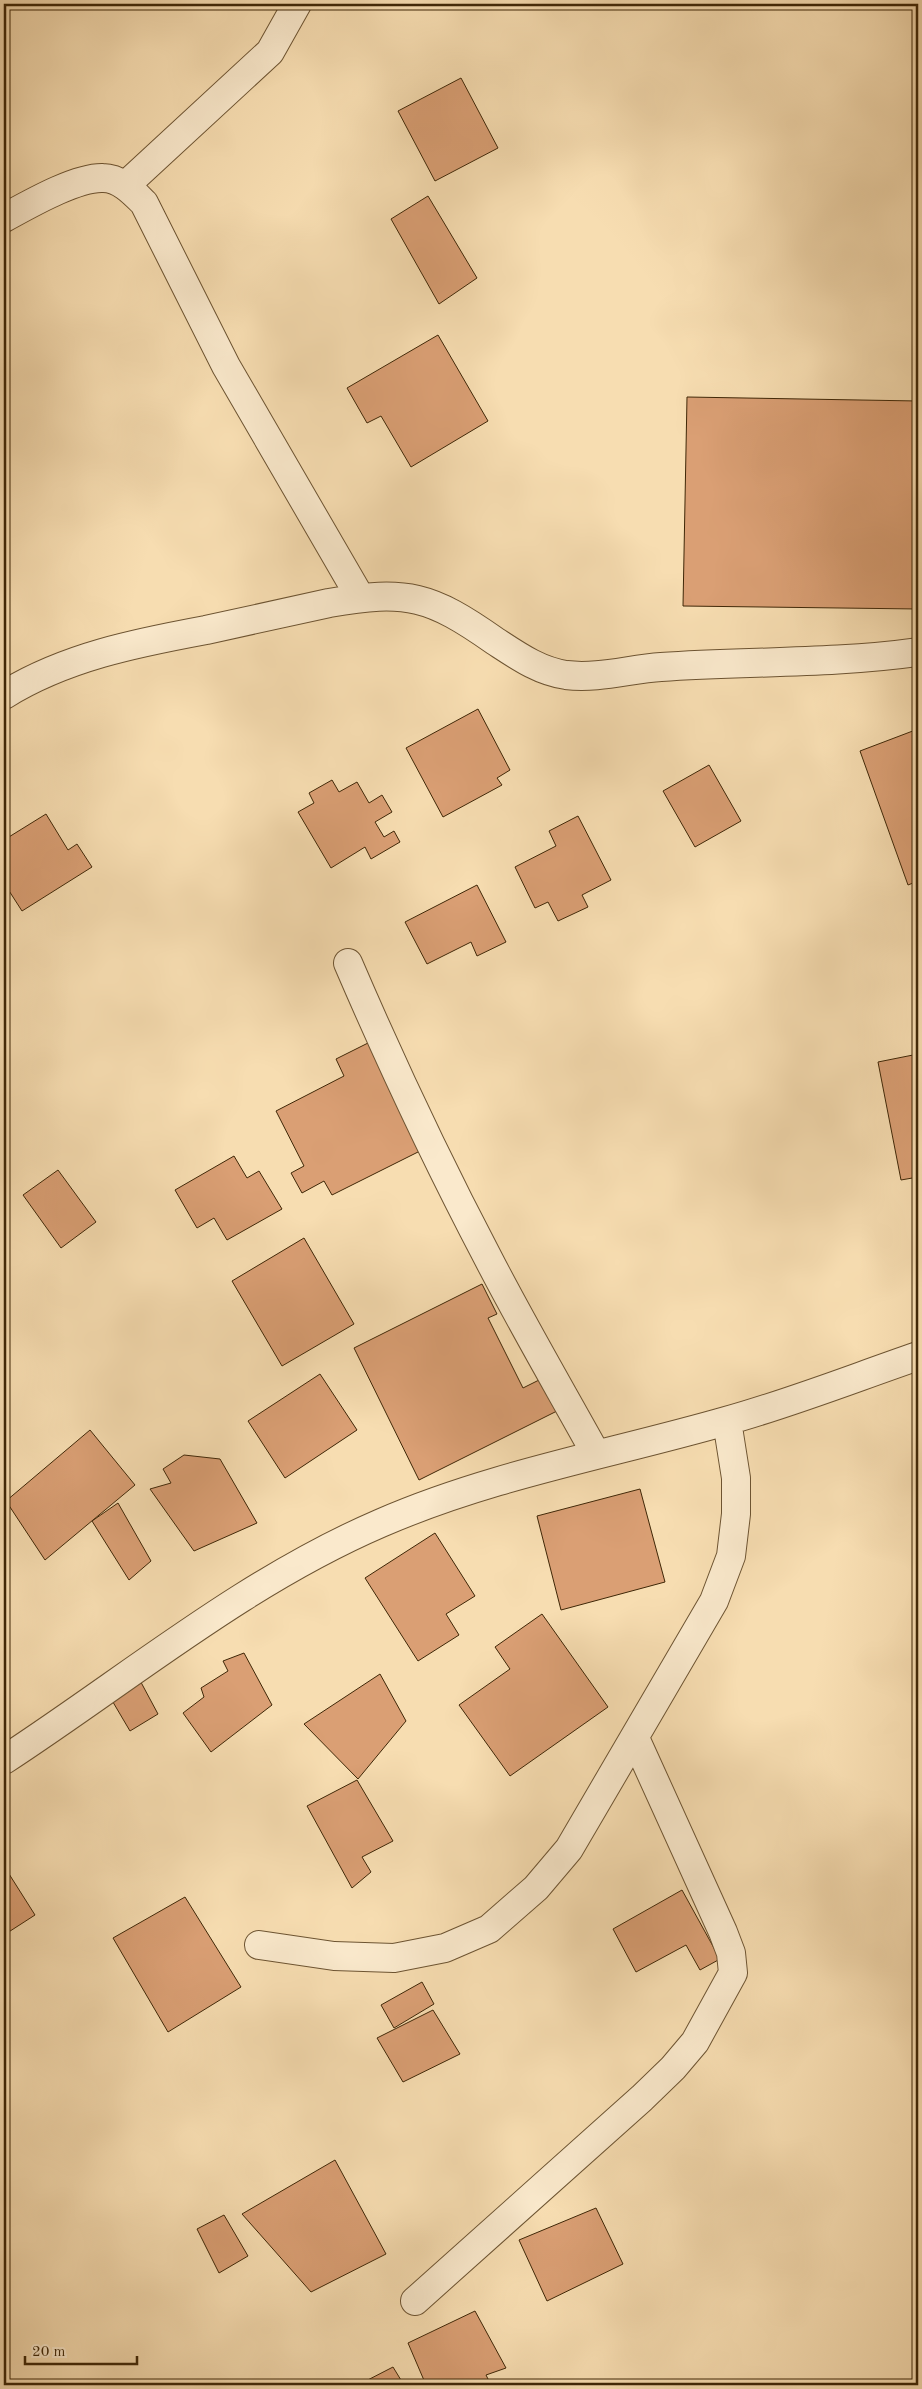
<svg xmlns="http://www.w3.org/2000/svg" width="922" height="2389" font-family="'Old Standard TT',serif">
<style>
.building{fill:#da9f74;stroke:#3f2707}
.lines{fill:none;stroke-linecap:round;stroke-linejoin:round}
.minor-casing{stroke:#6d5432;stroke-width:30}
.minor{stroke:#fae9cc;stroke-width:28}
</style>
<rect width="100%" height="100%" fill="#f7ddb1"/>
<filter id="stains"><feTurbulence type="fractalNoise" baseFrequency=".004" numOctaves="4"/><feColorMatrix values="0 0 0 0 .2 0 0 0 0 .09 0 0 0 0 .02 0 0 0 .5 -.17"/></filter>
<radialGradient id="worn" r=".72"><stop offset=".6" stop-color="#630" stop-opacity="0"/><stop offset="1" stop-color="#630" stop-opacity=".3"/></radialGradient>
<path class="building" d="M461,78L498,148L435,181L398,111Z
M428,196L477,278L439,304L391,219Z
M438,335L488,421L411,467L381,416L367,423L347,388Z
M687,397L918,401V609L683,606Z
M478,709L510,770L497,778L502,785L443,817L406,748Z
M918,729V881L908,885L860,751Z
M709,765L741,821L695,847L663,791Z
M332,780L339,792L357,782L369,803L382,795L392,812L375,822L384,837L394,831L400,842L371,859L365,847L331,868L298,812L314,803L309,793Z
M46,814L68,850L77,844L92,867L22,911L4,883V840Z
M578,816L611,880L582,895L588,907L558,921L548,902L535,908L515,867L556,846L549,831Z
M477,885L506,942L477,956L471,942L427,964L405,922Z
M370,1042L424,1149L332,1195L324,1181L302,1193L291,1173L304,1166L276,1111L344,1076L336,1059Z
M918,1054V1177L901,1180L878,1062Z
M234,1156L247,1178L259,1171L282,1209L227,1240L214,1218L197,1228L175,1190Z
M58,1170L96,1222L61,1248L23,1195Z
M304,1238L354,1324L282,1366L232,1281Z
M482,1284L497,1314L488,1318L523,1388L547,1376L563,1408L419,1480L354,1348Z
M320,1374L357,1430L285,1478L248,1421Z
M90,1430L135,1485L45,1560L6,1501Z
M184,1455L220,1459L257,1523L194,1551L150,1489L171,1483L163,1469Z
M640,1489L665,1582L561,1610L537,1516Z
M118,1503L151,1561L129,1580L92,1521Z
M435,1533L475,1596L446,1614L459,1635L418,1661L365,1578Z
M542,1614L608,1707L510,1776L459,1705L510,1669L495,1647Z
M244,1653L272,1705L211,1752L183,1713L204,1697L201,1688L228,1671L223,1661Z
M136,1673L158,1714L130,1731L107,1692Z
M380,1674L406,1721L358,1779L304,1724Z
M357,1780L393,1841L362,1857L371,1872L352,1888L307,1806Z
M4,1866L35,1915L4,1935Z
M682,1890L720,1959L700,1970L686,1945L636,1972L613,1929Z
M185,1897L241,1987L168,2032L113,1938Z
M422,1982L434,2004L394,2028L381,2005Z
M433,2010L460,2054L403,2082L377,2038Z
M335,2160L386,2254L311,2292L242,2214Z
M596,2208L623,2264L547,2301L519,2240Z
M224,2215L248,2256L219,2273L197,2229Z
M475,2311L506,2368L486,2375L491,2385H426L408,2343Z
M393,2367L404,2385H358Z"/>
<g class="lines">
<defs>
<path id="minor" d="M126,185L270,52L297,4
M4,218C28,205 76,177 103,178C120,178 133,192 144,203L226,366L360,597
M4,695C65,657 136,643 206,630C247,621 288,612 329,603C407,589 431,596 495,641C518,656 539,671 566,675C598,679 630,669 661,667C746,661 833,664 918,652
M348,963C391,1063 437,1161 488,1258C522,1324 560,1389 596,1454
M4,1760C128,1679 244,1582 381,1523C491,1475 611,1454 726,1421C791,1403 854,1378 918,1356
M259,1945L334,1956L394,1958L445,1948L489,1929L536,1888L569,1849L714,1601L731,1556L736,1514V1478L727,1421
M415,2301L642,2098L673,2068L695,2042L733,1973L731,1953L723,1932L635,1738"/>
</defs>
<use href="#minor" class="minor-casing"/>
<use href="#minor" class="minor"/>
</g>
<rect width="922" height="2389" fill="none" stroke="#f7ddb1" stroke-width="20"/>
<rect x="5" y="5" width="912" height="2379" fill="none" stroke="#3f2707" stroke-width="2.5"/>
<rect x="10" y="10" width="902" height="2369" fill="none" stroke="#3f2707"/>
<path d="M25 2356v8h112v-8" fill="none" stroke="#3f2707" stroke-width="2.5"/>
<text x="32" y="2356" font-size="15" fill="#3f2707" stroke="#fae9cc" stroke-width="4" paint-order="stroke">20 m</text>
<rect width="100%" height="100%" filter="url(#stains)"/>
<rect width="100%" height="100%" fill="url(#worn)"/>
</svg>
